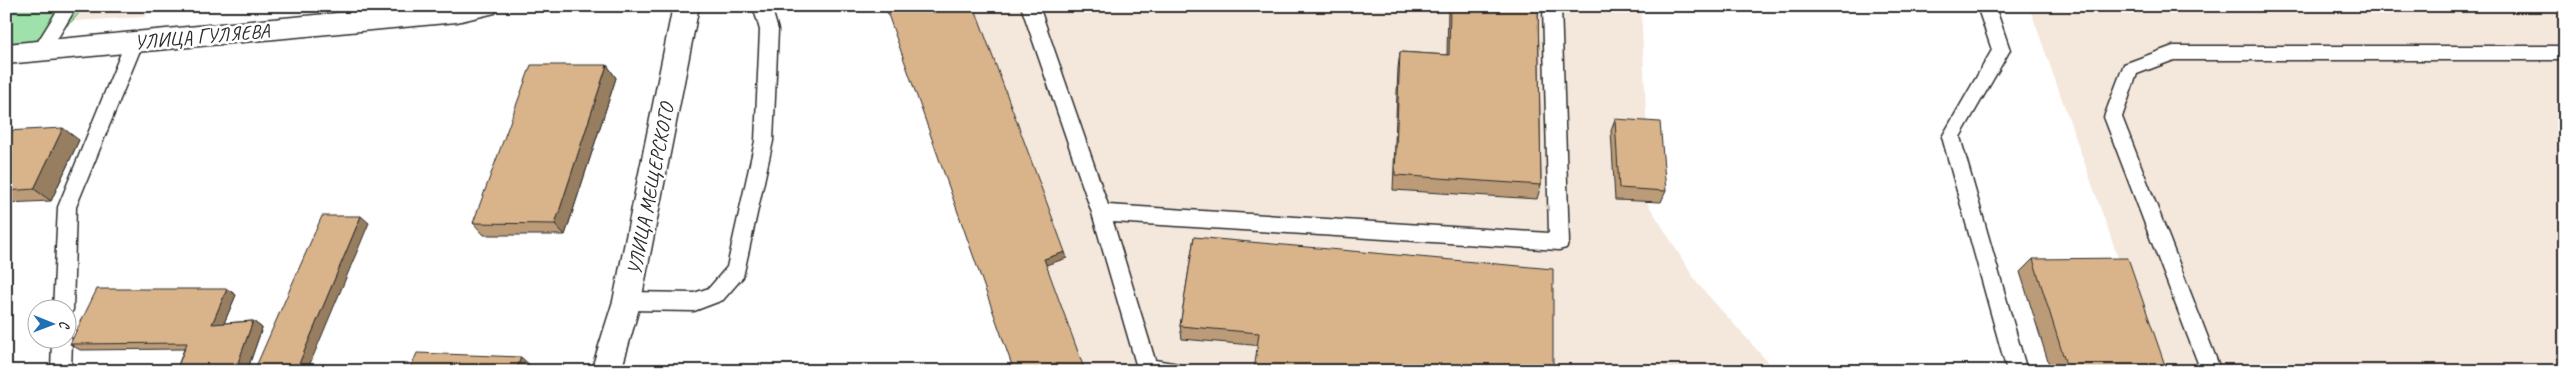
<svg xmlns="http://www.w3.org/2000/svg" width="2571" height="377" font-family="Caveat,sans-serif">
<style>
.built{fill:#f4e8dc}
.green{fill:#9fe1ab;stroke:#65866b}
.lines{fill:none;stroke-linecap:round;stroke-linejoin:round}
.lane-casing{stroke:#2b2b2b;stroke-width:3}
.street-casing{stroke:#2b2b2b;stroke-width:3}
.lane{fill:#fff;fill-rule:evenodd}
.street{fill:#fff;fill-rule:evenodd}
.wall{fill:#bb9b78;stroke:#2b2b2b}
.shaded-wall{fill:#987e61;stroke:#2b2b2b}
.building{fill:#d9b48b;stroke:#2b2b2b}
.labels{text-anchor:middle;stroke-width:5;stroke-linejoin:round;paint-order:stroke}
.street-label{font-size:20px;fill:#2b2b2b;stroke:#fff}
</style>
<rect width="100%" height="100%" fill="#fff"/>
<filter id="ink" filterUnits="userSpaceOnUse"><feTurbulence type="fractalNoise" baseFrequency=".02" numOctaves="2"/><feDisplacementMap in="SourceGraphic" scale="10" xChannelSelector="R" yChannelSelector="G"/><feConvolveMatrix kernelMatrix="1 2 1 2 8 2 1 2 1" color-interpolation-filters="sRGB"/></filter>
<g filter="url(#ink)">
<path class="built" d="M6,6H151L145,17L6,25Z
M885,6H1641L1647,133L1615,199L1647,202L1697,283L1776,371H1014Z
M2029,6H2565V371H2158Z"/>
<path class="green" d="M6,6H83C69,34 34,44 6,52Z"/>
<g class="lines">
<defs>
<path id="lane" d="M60,6H77L47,56L41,58L35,56L32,51Z
M753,6H771L778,30L773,141L743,277L723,300L694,311L627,310L620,307L617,301L620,295L627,292L694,293L709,288L727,267L755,141L760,30Z
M1021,6H1039L1108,205L1549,233L1543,6H1561L1569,242L1566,248L1559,250L1113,222L1155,360L1179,364L1182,371H1138L1092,213Z
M1977,6H1995L2010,50L1960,137L2027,371H2007L1942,137L1992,50Z
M134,36L140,38L143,43L76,207L73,310L68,317V310H53L58,207L125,43L128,38Z
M2173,46H2565V60H2174L2137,74L2122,117L2221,371H2201L2104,117L2124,64Z
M68,333L72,340L71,371H51L52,340H68Z"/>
<path id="street" d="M412,6H498L495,13L457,22L6,64V44Z
M673,6H699L641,301L621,371H591L613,301Z"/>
</defs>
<use href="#lane" class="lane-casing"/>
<use href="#street" class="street-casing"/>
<use href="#lane" class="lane"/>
<use href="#street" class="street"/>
</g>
<path class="wall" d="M1448,6H1538L1541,185L1537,199L1393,190L1398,68L1400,52L1447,55Z
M607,65L616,78L565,235H484L473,223Z
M1615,119L1666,191L1661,202L1615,200L1611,131Z
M6,131L79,140L51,201L6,203Z
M1194,237L1553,371L1182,339L1180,326Z
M2033,259L2167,371H2051L2020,272Z
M227,289L236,295L224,323L253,321L262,328L247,371H176L184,349L80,350L70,344Z"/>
<path class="shaded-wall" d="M607,65L616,78L565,235L555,224Z
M63,128L79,140L51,201L34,189Z
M361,216L369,223L307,371H296Z
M1065,252L1067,258L1046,265L1044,259Z
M227,289L236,295L221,330L212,324Z
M253,321L262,328L247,371H235Z
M521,357L532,367L531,371H516Z"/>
<path class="building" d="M885,6H974L1065,252L1044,259L1085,371H1014Z
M1450,6H1538L1541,185L1395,175L1400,52L1449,55Z
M531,65H607L555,224L473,223Z
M1615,119L1660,122L1666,191L1619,188Z
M63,128L34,189L6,191V131Z
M322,216H361L296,371H254Z
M1194,237L1553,269V371H1254L1259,333L1180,326Z
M2128,258L2167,371H2068L2033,259Z
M97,289H227L212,324L253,321L235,371H176L187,343L70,344Z
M417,353L521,357L516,371H409Z"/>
</g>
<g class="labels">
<g class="street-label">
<text transform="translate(202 36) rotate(-5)" y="7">УЛИЦА ГУЛЯЕВА</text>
<text transform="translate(650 189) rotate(-79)" y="7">УЛИЦА МЕЩЕРСКОГО</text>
</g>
</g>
<rect width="2571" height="377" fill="none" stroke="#fff" stroke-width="25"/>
<rect x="12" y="12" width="2546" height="352" fill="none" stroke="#2b2b2b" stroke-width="2" filter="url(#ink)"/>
<g transform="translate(52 324) rotate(91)"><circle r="24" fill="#ffffff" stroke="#aaaaaa"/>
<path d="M0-4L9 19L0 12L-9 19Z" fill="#1f6fb2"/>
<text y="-8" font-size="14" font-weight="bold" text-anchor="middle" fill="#2b2b2b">С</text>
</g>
</svg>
